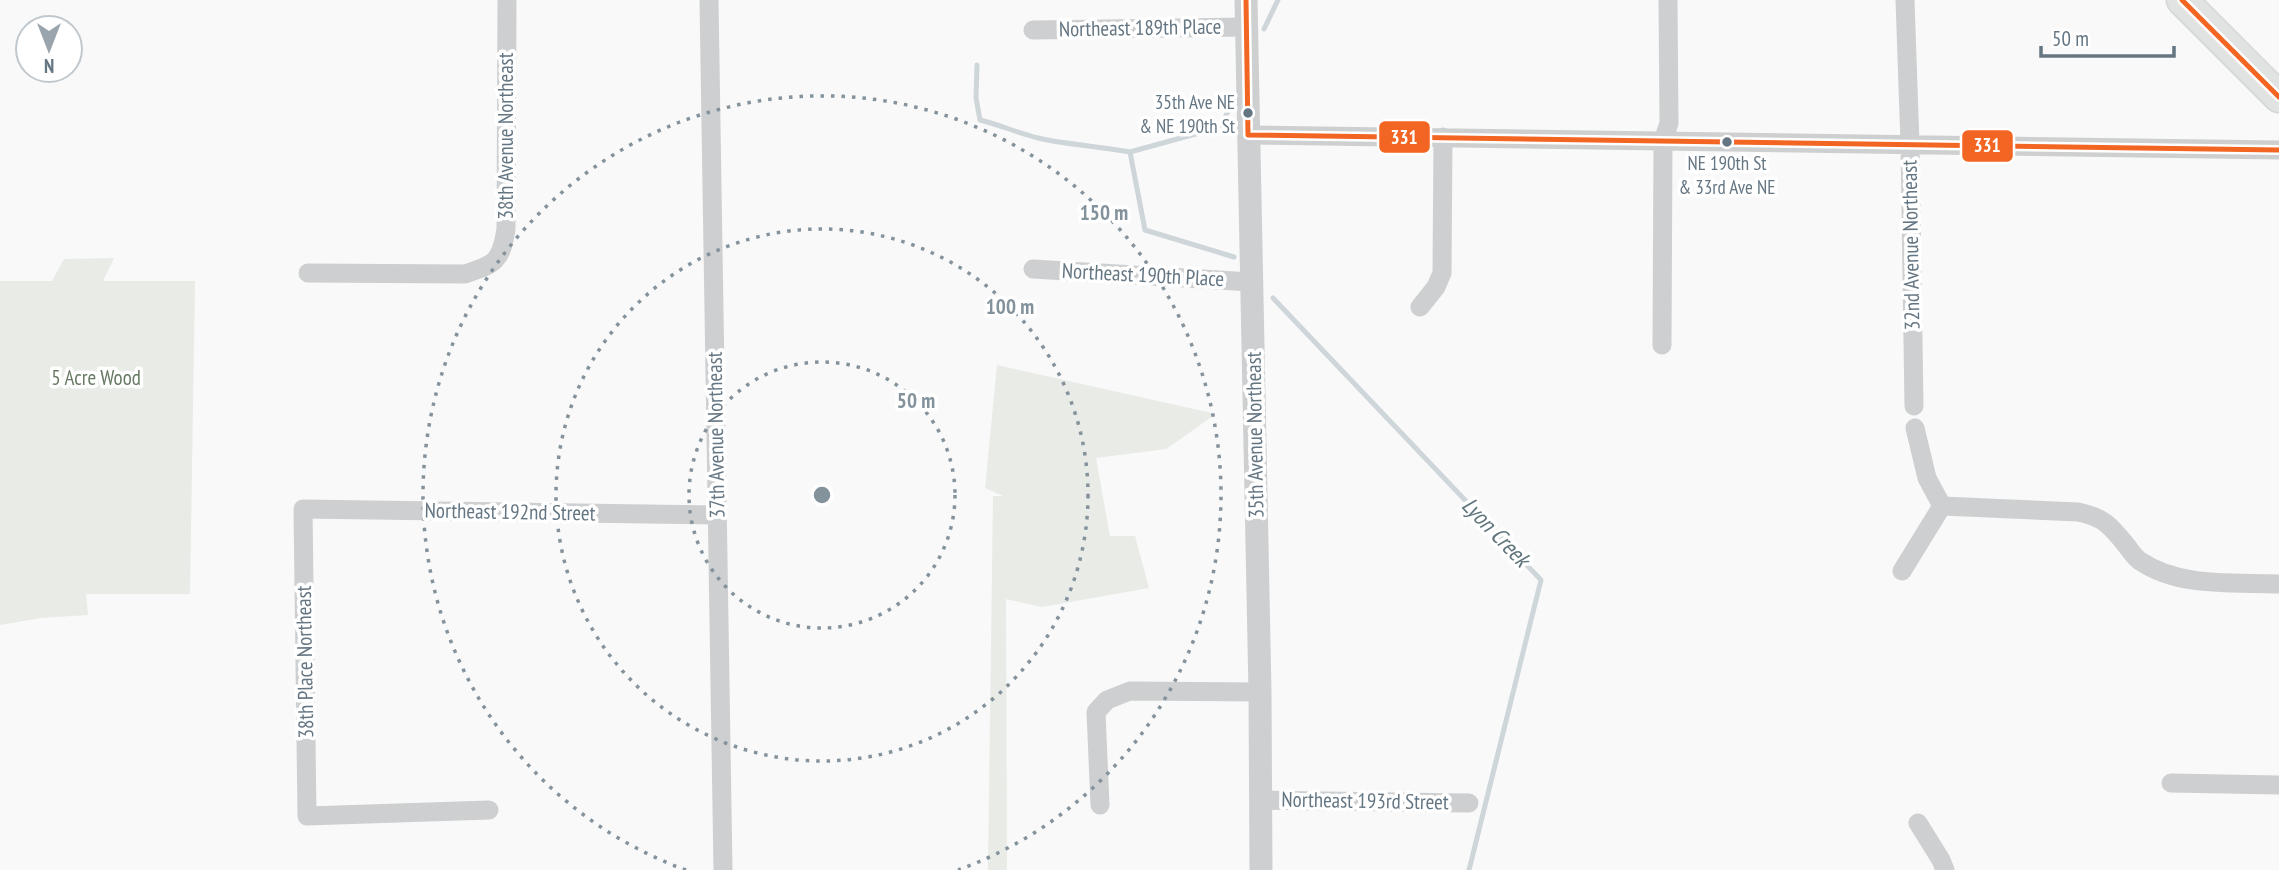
<svg xmlns="http://www.w3.org/2000/svg" width="2279" height="870" font-family="'PT Sans Narrow',sans-serif">
<style>
.green{fill:#e8ebe6}
.lines{fill:none;stroke-linecap:round;stroke-linejoin:round}
.stream{stroke:#ced6d9;stroke-width:5}
.primary-casing{stroke:#d5d6d7;stroke-width:33}
.minor{stroke:#cecfd0;stroke-width:19}
.tertiary{stroke:#cecfd0;stroke-width:23}
.primary{stroke:#e1e2e2;stroke-width:30}
.bus-1-casing{stroke:#fff;stroke-width:10}
.bus-1{stroke:#f26522;stroke-width:5}
.ring{fill:none;stroke:#84929c;stroke-width:3.5;stroke-dasharray:3.5 7}
.bus-dot{fill:#657683;stroke:#fff;stroke-width:2.5}
.labels{text-anchor:middle;stroke-width:7;stroke-linejoin:round;paint-order:stroke}
.bus-label{font-size:19px;fill:#657683;stroke:#fff;text-anchor:end}
.street-label{font-size:21px;fill:#657683;stroke:#fff}
.park-label{font-size:21px;fill:#687a64;stroke:#fff}
.water-label{font-size:23px;font-style:italic;fill:#60757c;stroke:#fff}
.centre{fill:#84929c;stroke:#fff;stroke-width:3.5}
.ring-label{font-size:21px;text-anchor:middle;font-weight:bold;fill:#84929c;stroke:#fff;stroke-width:7;stroke-linejoin:round;paint-order:stroke}
.line-badge{stroke:#fff;stroke-width:2.5}
.badge-label{font-size:19px;text-anchor:middle;font-weight:bold;fill:#fff}
</style>
<rect width="100%" height="100%" fill="#f9f9f9"/>
<path class="green" d="M114,258L103,281H195L190,594H86L88,615L41,618L0,625V281H52L64,259Z
M997,365L1216,414L1166,449L1096,458L1110,536H1135L1149,588L1042,607L1006,599L1007,870H988L993,496H1003L985,488Z"/>
<g class="lines">
<path class="stream" d="M1264,29L1278,0
M977,65L976,98L980,120C1000,125 1018,133 1038,138C1068,145 1099,146 1130,152
M1232,102L1221,127L1130,152L1145,230L1234,257
M1273,298L1541,580L1469,870"/>
<defs>
<path id="primary" d="M2182,0L2279,97"/>
</defs>
<use href="#primary" class="primary-casing"/>
<path class="minor" d="M709,0L723,870
M1905,0L1910,144L1914,406
M1033,30L1246,27
M1248,135L2279,150
M1033,269L1252,282
M308,273L465,274C495,264 501,262 506,229L507,0
M1420,307L1436,287L1442,273L1443,137
M1662,345L1663,141L1669,123L1668,0
M1942,506L2078,512C2103,517 2110,525 2126,545C2130,550 2134,557 2140,561C2180,588 2233,582 2279,584
M1902,571L1942,506L1927,478L1915,428
M2171,783L2279,785
M1260,800L1469,803
M1100,805L1096,712L1107,700L1130,691L1260,692
M489,810L307,816L303,509L717,515
M1918,823L1941,860L1945,870"/>
<path class="tertiary" d="M1246,0L1260,692L1261,870"/>
<use href="#primary" class="primary"/>
<defs>
<path id="bus-1" d="M1246,0L1248,135L2279,150
M2182,0L2279,97"/>
</defs>
<use href="#bus-1" class="bus-1-casing"/>
<use href="#bus-1" class="bus-1"/>
</g>
<g class="ring">
<circle cx="822" cy="495" r="133"/>
<circle cx="822" cy="495" r="266"/>
<path d="M686 870A399 399 0 1 1 958 870"/>
</g>
<g class="bus-dot">
<circle cx="1248" cy="113" r="6"/>
<circle cx="1727" cy="142" r="6"/>
</g>
<g class="labels">
<g class="bus-label">
<text x="1235" y="109">35th Ave NE<tspan x="1235" dy="24">&amp; NE 190th St</tspan></text>
<text x="1727" y="170" text-anchor="middle">NE 190th St<tspan x="1727" dy="24">&amp; 33rd Ave NE</tspan></text>
</g>
<g class="street-label">
<text transform="translate(1140 28) rotate(-1)" y="7">Northeast 189th Place</text>
<text transform="translate(506 136) rotate(-90)" y="7">38th Avenue Northeast</text>
<text transform="translate(1911 245) rotate(-91)" y="7">32nd Avenue Northeast</text>
<text transform="translate(1143 275) rotate(3)" y="7">Northeast 190th Place</text>
<text transform="translate(716 435) rotate(-91)" y="7">37th Avenue Northeast</text>
<text transform="translate(1255 435) rotate(-91)" y="7">35th Avenue Northeast</text>
<text transform="translate(510 512) rotate(1)" y="7">Northeast 192nd Street</text>
<text transform="translate(305 662) rotate(-91)" y="7">38th Place Northeast</text>
<text transform="translate(1365 801) rotate(1)" y="7">Northeast 193rd Street</text>
</g>
<g class="park-label">
<text x="96" y="385">5 Acre Wood</text>
</g>
<g class="water-label">
<text transform="translate(1496 532) rotate(46)" y="8">Lyon Creek</text>
</g>
</g>
<circle cx="822" cy="495" r="10" class="centre"/>
<g class="ring-label">
<text x="1104" y="220">150 m</text>
<text x="1010" y="314">100 m</text>
<text x="916" y="408">50 m</text>
</g>
<g class="line-badge">
<rect x="1378" y="120" width="53" height="34" rx="7" fill="#f26522"/>
<rect x="1961" y="129" width="53" height="34" rx="7" fill="#f26522"/>
</g>
<g class="badge-label">
<text x="1404" y="144">331</text>
<text x="1987" y="152">331</text>
</g>
<g transform="translate(49 49) rotate(180)"><circle r="33" fill="#ffffff" stroke="#c1c8cd" stroke-width="2"/>
<path d="M0-5L12 26L0 18L-12 26Z" fill="#99a4ac"/>
<text y="-10" font-size="19" font-weight="bold" text-anchor="middle" fill="#657683">N</text>
</g>
<path d="M2041 46v10h133v-10" fill="none" stroke="#657683" stroke-width="3.5"/>
<text x="2052" y="46" font-size="21" fill="#657683" stroke="#ffffff" stroke-width="5" paint-order="stroke">50 m</text>
</svg>
